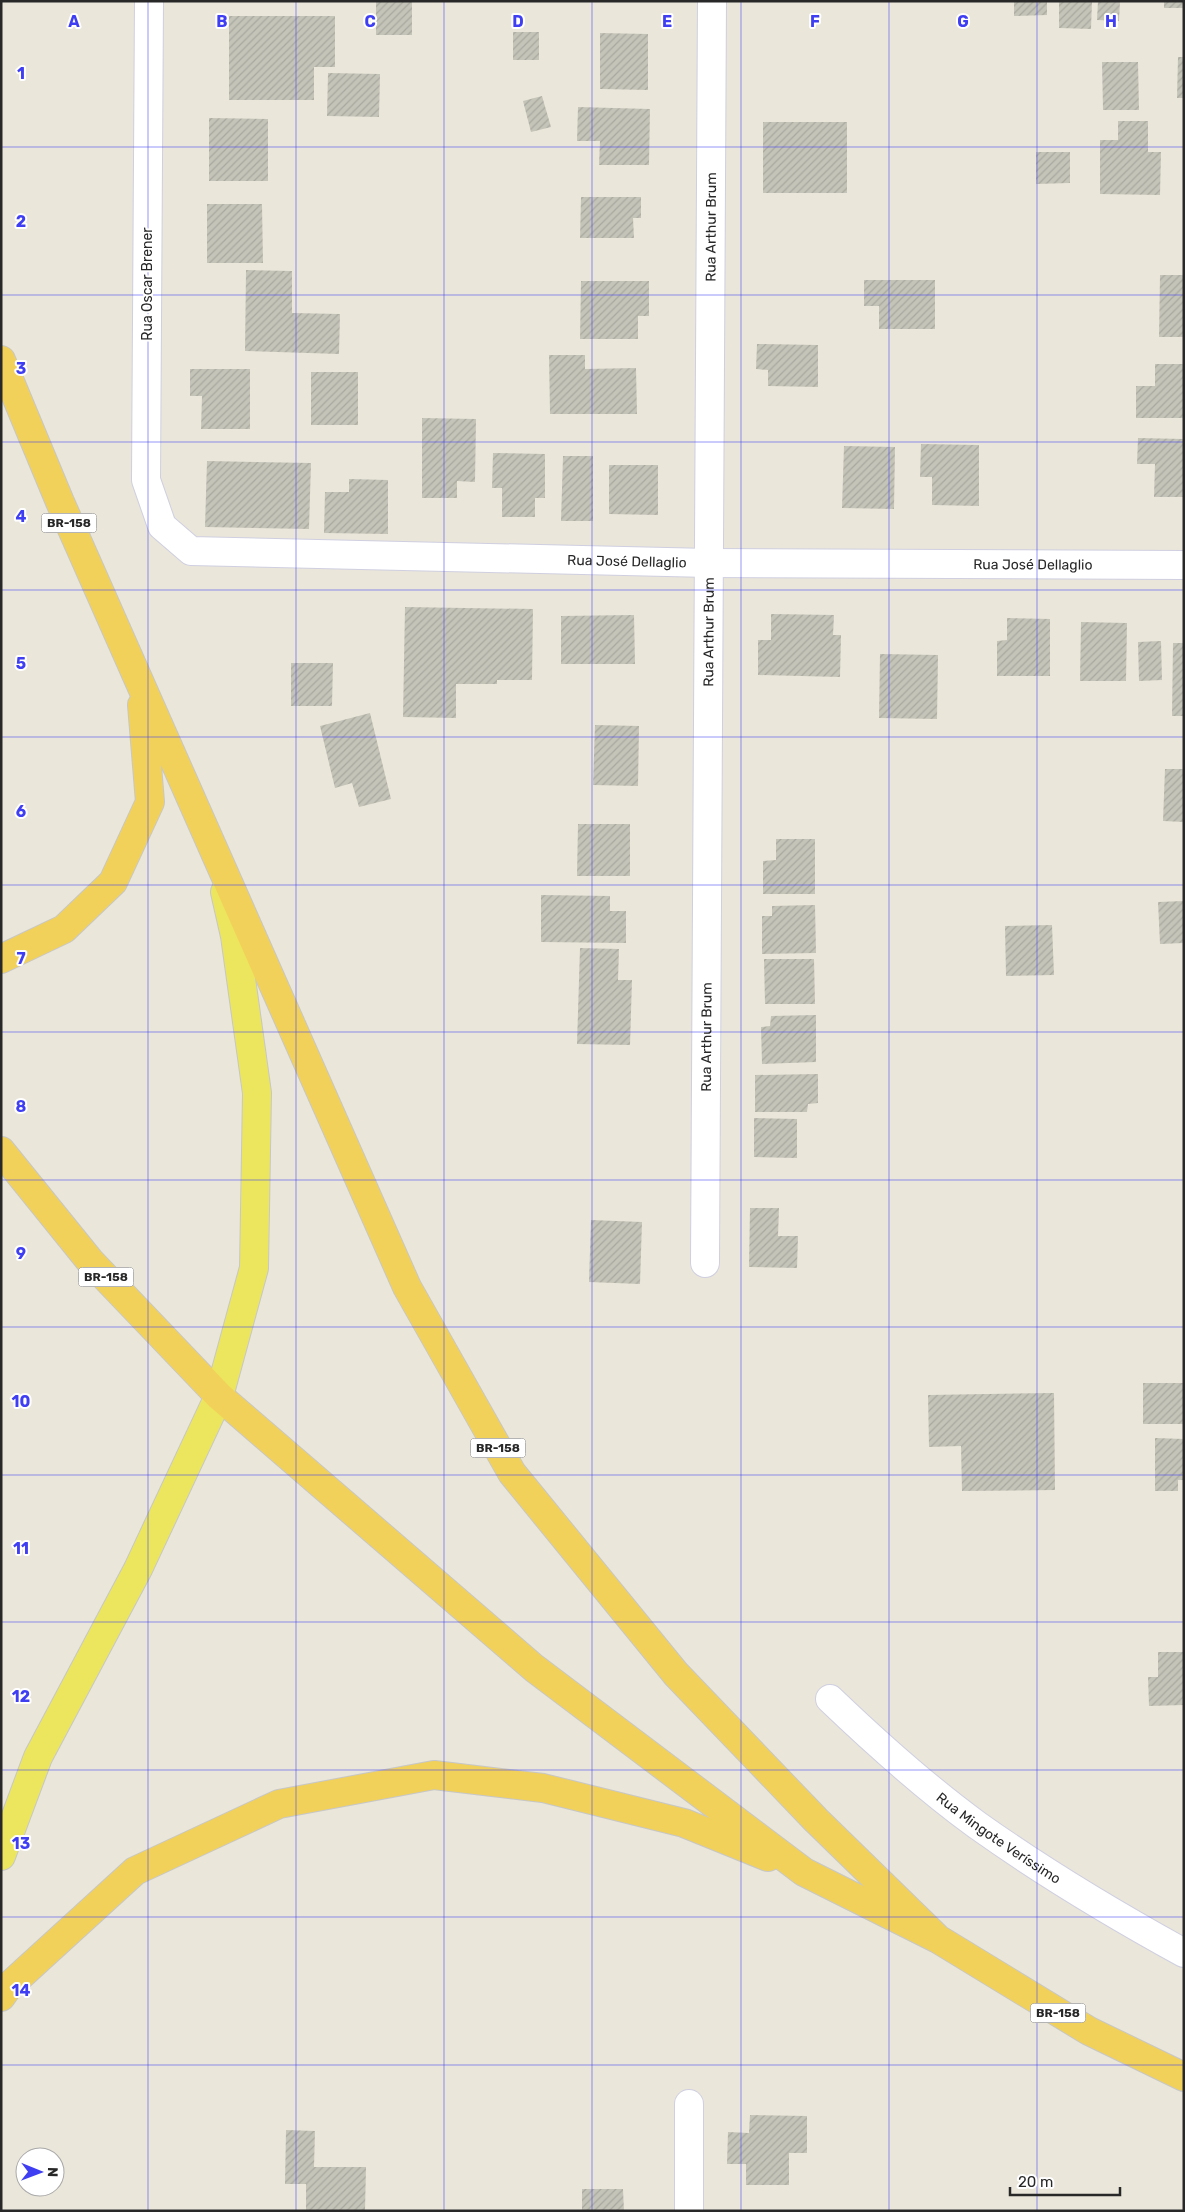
<svg xmlns="http://www.w3.org/2000/svg" width="1185" height="2212" font-family="Rubik,sans-serif">
<style>
.building{fill:url(#building-hatch)}
.lines{fill:none;stroke-linecap:round;stroke-linejoin:round}
.minor-casing{stroke:#cfcfe1;stroke-width:30}
.primary-casing{stroke:#c7c7c7;stroke-width:30}
.trunk-casing{stroke:#c7c7c7;stroke-width:30}
.minor{stroke:#fff;stroke-width:28}
.primary{stroke:#ebe65e;stroke-width:28}
.trunk{stroke:#f2d15a;stroke-width:28}
.grid{fill:none;stroke:#3f3ef3;stroke-width:1;stroke-opacity:0.55}
.labels{text-anchor:middle;stroke-width:4;stroke-linejoin:round;paint-order:stroke}
.shield{fill:#fff;stroke:#686868;stroke-width:1}
.shield-label{font-size:12px;font-weight:bold;fill:#282828}
.street-label{font-size:14px;fill:#282828;stroke:#fff}
.grid-label{font-size:16px;text-anchor:middle;font-weight:bold;fill:#3f3ef3;stroke:#fff;stroke-width:4;stroke-linejoin:round;paint-order:stroke}
</style>
<defs>
<pattern id="building-hatch" width="6" height="6" patternUnits="userSpaceOnUse" patternTransform="scale(1.25)"><rect width="6" height="6" fill="#c5c4b9"/><path d="M-1 1l2-2M0 6l6-6M5 7l2-2" fill="none" stroke="#a9a89f"/></pattern>
</defs>
<rect width="100%" height="100%" fill="#eae6da"/>
<path class="building" d="M376,1H412V35H376Z
M1014,1H1047V15L1014,16Z
M1059,1H1092L1091,29L1059,28Z
M1098,1H1120L1119,21L1097,20Z
M1164,1H1184V8H1164Z
M229,16H335V67H314V100H229Z
M513,32H539V60H513Z
M600,33L648,34V90L600,89Z
M1178,57H1184V98H1177Z
M1102,62H1138L1139,110H1103Z
M328,73L380,74L379,117L327,116Z
M542,96L551,127L531,132L523,101Z
M578,107L650,109L649,165H599L600,141H577Z
M209,118L268,119V181H209Z
M1118,121H1148V152H1161L1160,195L1100,194V140H1118Z
M763,122H847V193H763Z
M1036,152H1070V183L1036,184Z
M581,197H641V218H633L634,238H580Z
M207,204H262L263,263H207Z
M246,270L292,271V313L340,314L339,354L245,351Z
M1160,275H1184V337H1159Z
M864,280H935V329H879V306H864Z
M581,281H649V316H638V339H580Z
M757,344L818,345V387L768,386V370L756,369Z
M549,355H585V369L636,368L637,414H550Z
M1155,364H1184V418H1136V386H1155Z
M190,369H250V429H201L202,396H190Z
M311,372H358V425H311Z
M422,418L476,419L475,482L457,481V498H422Z
M1138,438L1184,439V497H1154L1155,464H1137Z
M921,444L979,445V506L932,505V477H920Z
M844,446L895,447L894,509L842,508Z
M493,453L545,454V498H535V517H502V488H492Z
M563,456H593V521H561Z
M207,461L311,463L309,529L205,527Z
M609,465H658V515L609,514Z
M349,479L388,480V534L324,533L325,492H349Z
M405,607L533,609L532,680H497V684H456V718L403,717Z
M771,614L834,615L833,635H841L840,677L758,675V640H771Z
M634,615L635,664H561V616Z
M1007,618L1050,619V676H997V641L1007,640Z
M1081,622L1127,623L1126,681H1080Z
M1161,641L1162,680L1139,681L1138,642Z
M1173,643H1184V716H1172Z
M880,654L938,655L937,719L879,718Z
M291,663H333L332,706H291Z
M370,713L391,799L359,807L352,783L335,788L320,726Z
M595,725L639,726L638,786L593,785Z
M1165,769H1184V822L1163,821Z
M578,824H630V876H577Z
M776,839H815V894H763V861L776,860Z
M541,895L610,896V911H626V943L541,942Z
M1184,901V943L1160,944L1158,902Z
M815,905L816,953L762,954V916H772V906Z
M1052,925L1054,975L1006,976L1005,926Z
M580,948L619,949L618,980H632L630,1045L577,1044Z
M764,959H814L815,1004H765Z
M816,1015V1062L762,1064L761,1027L770,1026L771,1016Z
M818,1074V1103L808,1104L807,1112H755V1075Z
M754,1118L797,1119V1158L754,1157Z
M750,1208H779L778,1236H798L797,1268L749,1267Z
M591,1220L642,1222L640,1284L589,1282Z
M1143,1383H1184V1424H1143Z
M1054,1393L1055,1490L962,1491L961,1446L929,1447L928,1395Z
M1155,1438L1184,1439V1480H1178V1491H1155Z
M1158,1652H1184V1705L1149,1706L1148,1677H1158Z
M750,2115L807,2116V2153H789V2185H746V2164H727L728,2132L749,2133Z
M286,2130L315,2131L314,2167H366L365,2211H306V2184H285Z
M582,2189H623L624,2211H582Z"/>
<g class="lines">
<defs>
<g id="minor">
<path id="s1" d="M149,1L146,480L162,526L191,551L709,563L1184,565"/>
<path id="s2" d="M705,1263L712,1"/>
<path id="s3" d="M830,1699C876,1743 925,1787 977,1825C1043,1872 1113,1914 1184,1953"/>
<path d="M689,2211V2104"/>
</g>
<path id="primary" d="M1,1856L38,1757L138,1569L219,1396L254,1268L257,1093L235,936L225,892"/>
<path id="trunk" d="M1,360L60,502L407,1287L512,1473L676,1674L816,1820L938,1939
M1,959L64,929L113,882L150,802L142,705
M1,1151L90,1261L219,1396L534,1668L804,1872L938,1939L1089,2031L1184,2077
M1,1997L8,1987L135,1871L279,1804L434,1775L543,1788L684,1823L768,1857"/>
</defs>
<use href="#minor" class="minor-casing"/>
<use href="#primary" class="primary-casing"/>
<use href="#trunk" class="trunk-casing"/>
<use href="#minor" class="minor"/>
<use href="#primary" class="primary"/>
<use href="#trunk" class="trunk"/>
</g>
<path class="grid" d="M148,1V2211M296,1V2211M444,1V2211M592,1V2211M741,1V2211M889,1V2211M1037,1V2211M1,147H1184M1,295H1184M1,442H1184M1,590H1184M1,737H1184M1,885H1184M1,1032H1184M1,1180H1184M1,1327H1184M1,1475H1184M1,1622H1184M1,1770H1184M1,1917H1184M1,2065H1184"/>
<g class="labels">
<g class="shield">
<rect x="41.5" y="513.5" width="55" height="19" rx="4"/>
<rect x="78.5" y="1267.5" width="55" height="19" rx="4"/>
<rect x="470.5" y="1438.5" width="55" height="19" rx="4"/>
<rect x="1030.5" y="2003.5" width="55" height="19" rx="4"/>
</g>
<g class="shield-label">
<text x="69" y="527">BR-158</text>
<text x="106" y="1281">BR-158</text>
<text x="498" y="1452">BR-158</text>
<text x="1058" y="2017">BR-158</text>
</g>
<g class="street-label">
<text dy="5" stroke="none"><textPath href="#s2" startOffset="1036">Rua Arthur Brum</textPath></text>
<text transform="translate(147 284) rotate(-90)" y="5">Rua Oscar Brener</text>
<text dy="5" stroke="none"><textPath href="#s1" startOffset="1002">Rua José Dellaglio</textPath></text>
<text dy="5" stroke="none"><textPath href="#s1" startOffset="1408">Rua José Dellaglio</textPath></text>
<text dy="5" stroke="none"><textPath href="#s2" startOffset="631">Rua Arthur Brum</textPath></text>
<text dy="5" stroke="none"><textPath href="#s2" startOffset="226">Rua Arthur Brum</textPath></text>
<text dy="5" stroke="none"><textPath href="#s3" startOffset="219">Rua Mingote Veríssimo</textPath></text>
</g>
</g>
<g class="grid-label">
<text x="74" y="27">A</text>
<text x="222" y="27">B</text>
<text x="370" y="27">C</text>
<text x="518" y="27">D</text>
<text x="667" y="27">E</text>
<text x="815" y="27">F</text>
<text x="963" y="27">G</text>
<text x="1111" y="27">H</text>
<text x="21" y="79">1</text>
<text x="21" y="227">2</text>
<text x="21" y="374">3</text>
<text x="21" y="522">4</text>
<text x="21" y="669">5</text>
<text x="21" y="817">6</text>
<text x="21" y="964">7</text>
<text x="21" y="1112">8</text>
<text x="21" y="1259">9</text>
<text x="21" y="1407">10</text>
<text x="21" y="1554">11</text>
<text x="21" y="1702">12</text>
<text x="21" y="1849">13</text>
<text x="21" y="1996">14</text>
</g>
<rect width="1185" height="2212" fill="none" stroke="#282828" stroke-width="5"/>
<g transform="translate(40 2172) rotate(91)"><circle r="24" fill="#ffffff" stroke="#a9a9a9"/>
<path d="M0-4L9 19L0 12L-9 19Z" fill="#3f3ef3"/>
<text y="-8" font-size="14" font-weight="bold" text-anchor="middle" fill="#282828">N</text>
</g>
<path d="M1010 2187v8h110v-8" fill="none" stroke="#282828" stroke-width="2.5"/>
<text x="1018" y="2187" font-size="15" fill="#282828" stroke="#ffffff" stroke-width="4" paint-order="stroke">20 m</text>
</svg>
